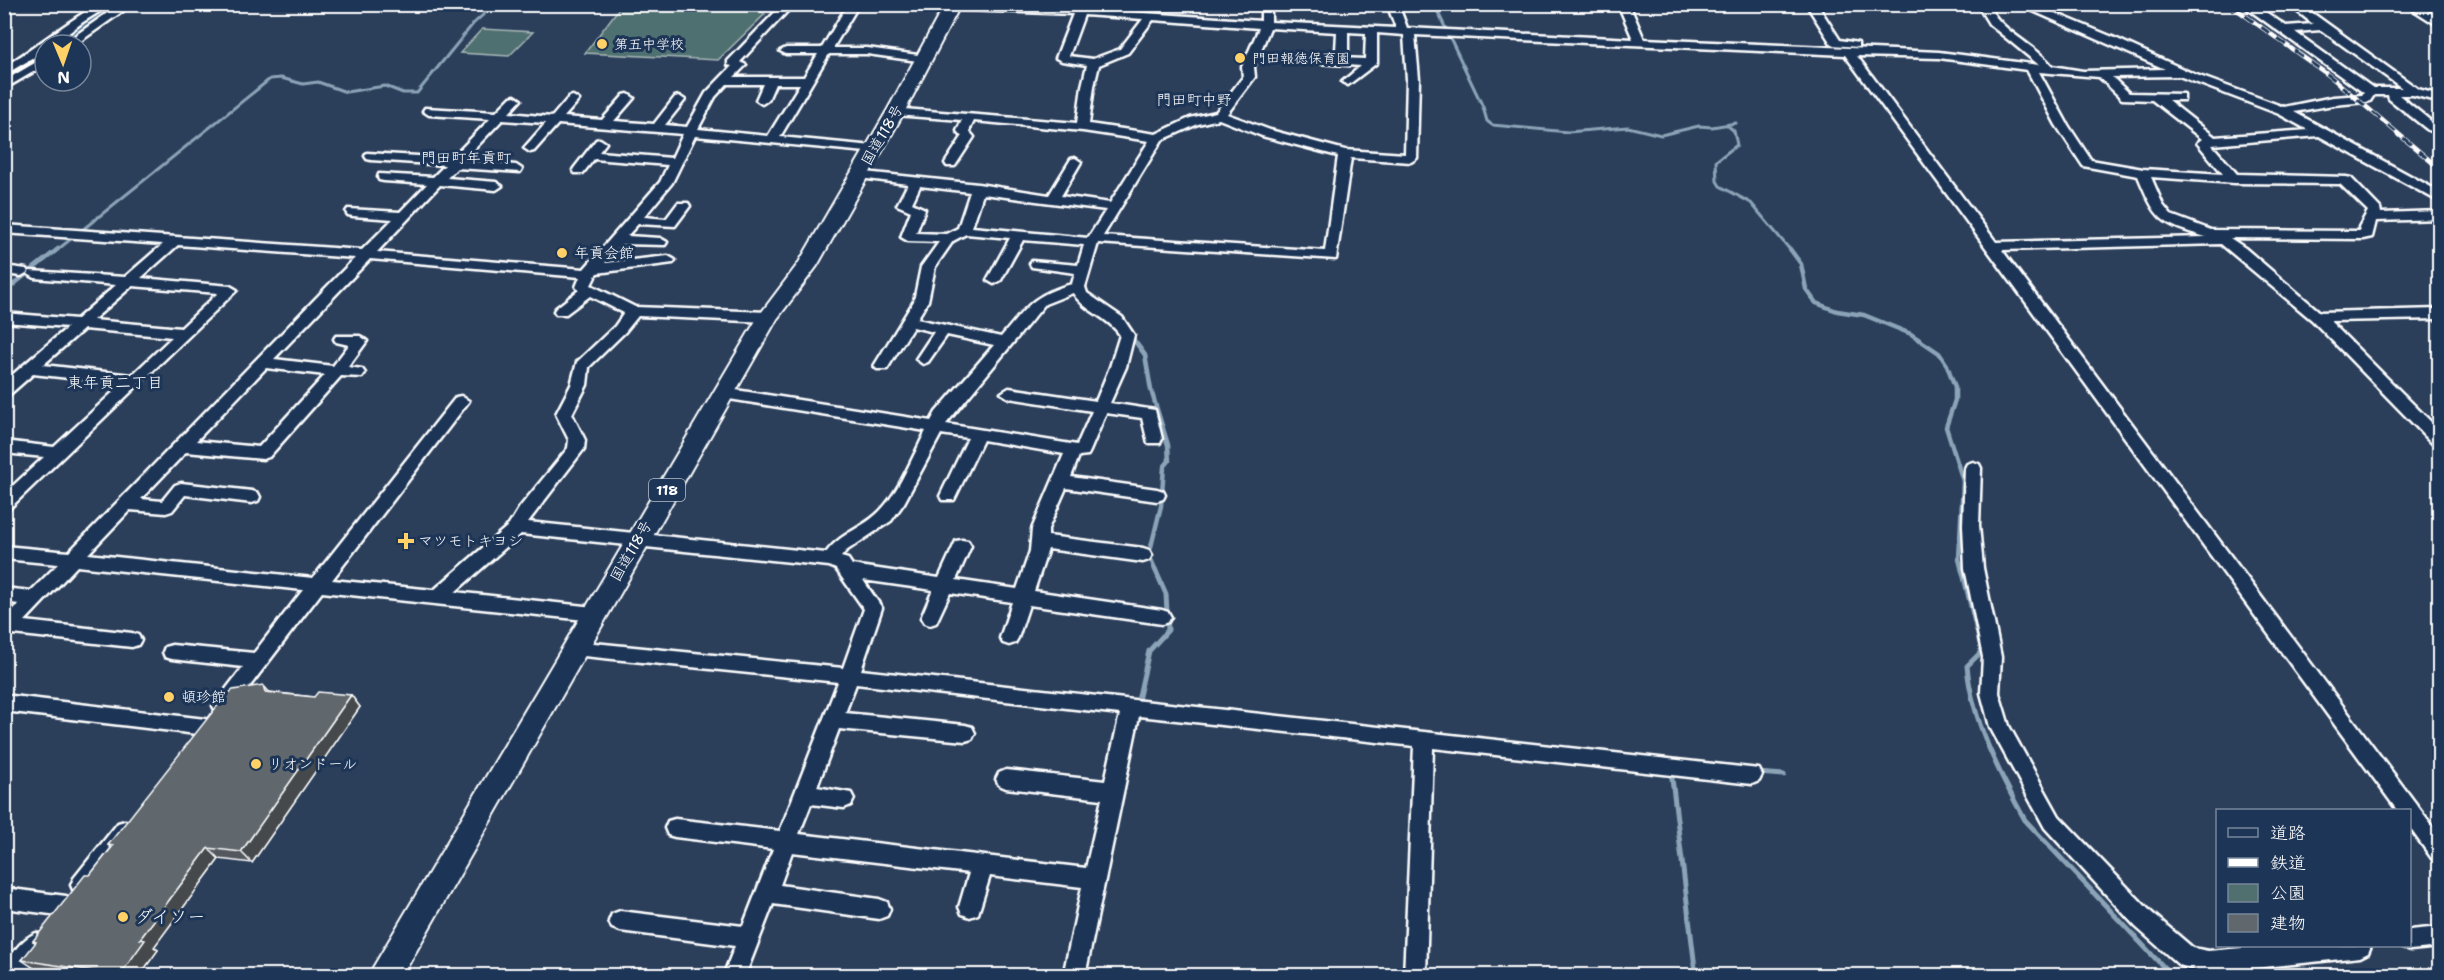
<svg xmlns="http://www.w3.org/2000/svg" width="2444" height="980" font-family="'Shantell Sans','Klee One',sans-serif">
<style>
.green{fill:#506f6f;stroke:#a8b7b7;stroke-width:1.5}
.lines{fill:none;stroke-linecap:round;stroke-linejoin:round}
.stream-far2{stroke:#8ca4b7;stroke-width:3}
.stream-far1{stroke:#8ca4b7;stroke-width:4.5}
.stream{stroke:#8ca4b7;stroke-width:5}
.river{fill:#406887;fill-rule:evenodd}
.minor-casing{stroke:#fff;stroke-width:5}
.highway-casing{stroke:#fff;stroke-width:4}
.minor{fill:#1d3557;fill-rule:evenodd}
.highway{fill:#1d3557;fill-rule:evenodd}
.rail-casing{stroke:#fff;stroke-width:4.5}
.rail{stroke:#1d3557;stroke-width:3;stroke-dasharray:10;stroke-linecap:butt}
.wall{fill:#53595e;stroke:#fff;stroke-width:1.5}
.shaded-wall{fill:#44494c;stroke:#fff;stroke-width:1.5}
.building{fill:#61686d;stroke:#fff;stroke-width:1.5}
.poi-dot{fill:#ffd166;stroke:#1d3557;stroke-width:2}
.labels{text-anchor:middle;stroke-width:6;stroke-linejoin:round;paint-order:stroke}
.far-poi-label{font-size:14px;fill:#fff;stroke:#1d3557;text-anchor:start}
.shield{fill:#1d3557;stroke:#bbc2cd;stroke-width:1.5}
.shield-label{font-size:14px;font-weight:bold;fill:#fff}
.far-quarter-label{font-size:15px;fill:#fff;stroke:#1d3557}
.street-label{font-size:15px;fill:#fff;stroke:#1d3557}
.poi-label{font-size:15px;fill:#fff;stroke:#1d3557;text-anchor:start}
.neighbourhood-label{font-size:16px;fill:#fff;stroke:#1d3557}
.near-poi-label{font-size:18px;fill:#fff;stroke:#1d3557;text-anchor:start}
</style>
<rect width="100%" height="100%" fill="#2b3f5b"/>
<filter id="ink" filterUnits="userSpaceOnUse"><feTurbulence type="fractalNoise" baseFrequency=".0167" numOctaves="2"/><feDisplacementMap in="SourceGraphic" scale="12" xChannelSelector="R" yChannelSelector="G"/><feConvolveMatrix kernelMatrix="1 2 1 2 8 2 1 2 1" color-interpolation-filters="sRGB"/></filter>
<g filter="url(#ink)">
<path class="green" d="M628,5L756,8L765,14L718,60L585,53L620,7Z
M482,29L533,32L509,56L460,53Z"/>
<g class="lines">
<path class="stream-far2" d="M1434,4L1483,107L1487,121L1492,125L1568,132L1628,127L1661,135L1699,126L1712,127L1736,123
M1805,4L1828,40
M1727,125L1734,131L1737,145L1716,161L1717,181L1720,186L1751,203L1791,251
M56,251L270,79L281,78L303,84L318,82L346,92L385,86L403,93H417L473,24L495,4"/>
<path class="stream-far1" d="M1790,249L1801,264L1806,289L1816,303L1837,311L1864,315L1911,334L1939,353L1947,365L1955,387V400L1946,427L1963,481L1959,559L1962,571
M4,292L58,249
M1131,336L1145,355L1151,390L1168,445L1169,461L1164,467L1161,506L1149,555L1156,571"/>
<path class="stream" d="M1962,569L1981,648L1980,653L1967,666C1972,721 1999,773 2025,820L2172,976
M1137,705L1149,651L1168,630L1166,594L1155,569
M1671,770L1696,976
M1757,773L1784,775"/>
<path class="river" d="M106,4H126L68,45H47Z
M45,47V60L4,84V71L39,48Z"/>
<defs>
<path id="minor" d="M98,4H112L83,22L53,45H45V51L4,75V67C36,47 66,23 98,4Z
M120,4H133L75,45H62Z
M783,4H794L740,62L746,65L734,77H804L818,54H786L780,51L786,48H822L848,4L1044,6L1261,21V4H1271V22L1396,28L1387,4H1398L1407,28L1633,39L1618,4H1629L1644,39L1939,52L2039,65L1989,24L1977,4H1988C2000,32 2034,43 2052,66L2083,71L2165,69L2017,4H2033L2115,38L2194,74L2284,107L2333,97L2362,95L2364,93L2241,4H2254L2286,26L2313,24L2288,4H2300L2418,89L2440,95V102L2413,95H2399L2438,127L2432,131L2428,130L2389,99L2388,95H2374L2370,101L2366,102L2333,105L2294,112L2440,192V202L2319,136L2212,145L2237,174L2346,177L2351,178L2380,208L2381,213L2440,211V219L2376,221L2372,237L2363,239L2230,238L2245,248L2320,312L2440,309V319L2330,321L2440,431V446L2434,445L2312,320L2221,244L2002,250L2440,836V862L2433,860L2410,828V810H2397L1845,55L1415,35L1419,79L1417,158L1411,162L1351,158L1336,259L1098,243L1085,287L1087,293L1122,317L1134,335L1126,367L1110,403L1155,410L1162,439L1160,443H1148L1142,418L1106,413L1090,451L1088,455L1079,456L1071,477L1157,489L1163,491L1165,495L1163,499L1157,501L1066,488L1048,529V536L1143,548L1149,550L1152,555L1149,560L1143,562L1048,549L1034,591L1162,610L1168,612L1171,617L1168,622L1162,624L1029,605L1018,638L1015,643L1009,645L1003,643L1000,638L1012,602L950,593L936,623L930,625L924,623L921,618L933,590L863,580L882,608L861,670L1759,769L1762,775L1759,781L1752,784L1433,748L1426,976H1404L1414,746L1139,716L1085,976H1063L1082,887L990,876L978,914L970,917L962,914L959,907L969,873L792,852L780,885L879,899L887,902L890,909L887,916L879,919L773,904L745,976H723L735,946L620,931L612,928L609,921L612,914L620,911L743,926L773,849L675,837L668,835L665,828L668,821L675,819L780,831L838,682L574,655L567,653L565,648L567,643L574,641L843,668L864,609L836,569L829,566L521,534L455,592L594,607L600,609L603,614L600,619L594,621L322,592L230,712L223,714L216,712L213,706L243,667L172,659L165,657L163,652L165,647L172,645L254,653L303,590L77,566L25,621L132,633L138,635L141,640L138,645L132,647L13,634L4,638V619L19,604L4,602V588L31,591L58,564L4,559V546L69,552L355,258L178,245L141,278L230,286L237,290L10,508L4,510V494L44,457L4,453V441L54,447L122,384L33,374L9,395L4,396V382L68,327L4,322V313L77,319L116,285L35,278L28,274L30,271L125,277L163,244L4,233V225L362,250L393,219L353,216L348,215L346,212L348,209L400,212L427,184L384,181L379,180L378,177L379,174L433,177L445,165L371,160L367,159L365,156L367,153L452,158L490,119L429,115L423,111L425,108L496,112L511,97L515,96L521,100L509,113L552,117L569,97L573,96L579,100L564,117L602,120L624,95L628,94L634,98L614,121L654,124L675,97L679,96L685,100L665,125L687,127L706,93L732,66L728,65V61ZM858,6L1073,14L1056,58L1062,61L1087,65L1082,86L1077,123L891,108V114L895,115L962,120L957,131L962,137L945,163L947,166H955L974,137L969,131L974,121L1083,131L1149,141L1110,203L1061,196L1081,162L1075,158L1071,159L1049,195L978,184L855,171L853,174L855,177L859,178L908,184L897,205L911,211L901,237L908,241L939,242L921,267L914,301L874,366L877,369H887L913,327L934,332L916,359L923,364L928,362L947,335L994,345L936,412L931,421L723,388L718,389L715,393L723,398L926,431C913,456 899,492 880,511C864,528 840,533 826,553L528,522L584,449L585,440L572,414L587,385L589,367L625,332L638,316L768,322L775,317L768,312L635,307L591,285L597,273L673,263L675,260L668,256L605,263L621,244L665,245L667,242L660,238L627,236L638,224L675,226L690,206L688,203H678L666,219L644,217L672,183L695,136L877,153L879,150L877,147L873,146L780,137L829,54H867L925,62L931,59L925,56L867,48H833ZM1084,15L1143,19L1120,49L1093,59L1069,56ZM1153,20L1259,28L1242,67L1243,77L1216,112L1190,118L1156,134L1089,124L1094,86L1099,65L1128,53ZM1270,28L1337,32L1336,51L1342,54L1348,51V32L1366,33L1365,59L1317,57L1311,60L1317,63L1361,66L1342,82L1348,85L1377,63V33L1404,35L1407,79L1405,154L1345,150L1270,130L1227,114L1255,77L1254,67ZM2321,30L2402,88H2373L2295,32ZM1857,56L1939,58L2027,70L2056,125L2083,166L2138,176C2157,221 2159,223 2206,237L1996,242ZM2039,72L2099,77L2122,99L2152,100L2202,139L2197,143L2223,174L2143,169L2091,160L2068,125ZM2179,76L2279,114L2308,130L2215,137L2168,100H2184V94L2129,93L2112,77ZM727,84H763L756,100L762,104L768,100L775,84H800L768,136L698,129L715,97ZM1219,119L1262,136L1338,156L1325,251L1103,236L1162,140L1198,124ZM502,120L546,123L524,148L530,152L534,151L558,124L683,134L672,158L599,152L606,143L600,139L596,140L575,167L573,170L575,173H583L594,159L668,165L660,182L584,269L377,252L440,185L496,190L502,186L496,182L447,178L457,168L520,172L522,169L516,165L463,161ZM2151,177L2234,183L2340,184L2368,211L2359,227L2360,231L2211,230L2171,215L2163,205ZM920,186L970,192L958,228L946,234L916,233L925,209L912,203ZM983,194L1106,210L1088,238L972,227ZM966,234L1010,238L987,280L994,284L1001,280L1023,240L1084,245L1078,265L1032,261L1030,264L1032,267L1075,273L1072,284C1032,295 1027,307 1001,337L917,319L928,301L935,267L953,241ZM370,259L580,277L576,287L579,290L556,308L554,311L556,314H566L590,296L624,313L615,326L577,362L571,385L556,414L569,440L568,448L520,507L509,525L434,590L332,580L466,405L469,401L461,396L456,397L313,578L88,554L130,510L166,513L172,511L185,495L252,503L258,501L260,497L258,493L252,491L181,483L175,485L162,501L141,499L186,452L263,459L269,457L341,376L362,377L365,373L362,369L348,367L367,341L360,336H336L334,339L336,342L349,345L333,366L274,359ZM132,286L218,293L181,328L93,320ZM1073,293C1085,312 1107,316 1120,335L1110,367L1096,401L1009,388L1001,393L1009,398L1092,411L1077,445L946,424L1045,304ZM84,329L172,337L132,375L43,365ZM266,368L325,375L259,447L196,441ZM941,434L968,438L940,496L942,500H954L956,496L983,440L1064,454L1032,529L1030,551L1017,589L956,580L971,546L968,541L962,540L956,541L939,578L852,565L848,559L841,557L846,551L891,521L904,503ZM856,684L1120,714L1105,781L1006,770L999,773L996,779L999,785L1006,788L1102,799L1086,868L799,834L811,804L844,808L851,805L854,799L851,793L817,787L839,729L965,741L972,739L975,733L972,727L965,725L845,713Z
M1806,4H1817L1840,40L1858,43V47L1832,45Z
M2404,4H2417L2440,19V27Z
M45,57V65L4,89V81Z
M4,266L26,269L28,272L21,276L4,274Z
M1973,462L1979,464L1981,468L1979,525L1983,568L2001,657L1999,693L2009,726L2059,816L2152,913L2193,948L2208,951L2264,946H2371L2368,953L2360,957L2208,973L2179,965L2136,927L2045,828L1990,727L1981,693L1983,657L1965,568L1963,525L1965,468L1967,464Z
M4,695L205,719L212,721L215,727L212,733L205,735L4,711Z
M125,821L132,823L135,830L132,837L90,892L82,895L74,892L71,885L74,878L118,823Z
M4,888L66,896L74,899L77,906L74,913L66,916L4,908Z
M2440,927V947L2410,950L2402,947L2401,946H2410V930Z
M36,933L44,936L47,943L25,976H4C4,961 22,938 36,933Z"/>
<path id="highway" d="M945,4H961L906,109L817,266L777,319L402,976H368L758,317L798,264L888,109Z"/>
</defs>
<use href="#minor" class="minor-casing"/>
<use href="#highway" class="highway-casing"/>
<use href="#minor" class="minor"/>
<use href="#highway" class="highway"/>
<defs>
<path id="rail" d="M2229,4L2331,77L2440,169"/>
</defs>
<use href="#rail" class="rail-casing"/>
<use href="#rail" class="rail"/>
</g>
<path class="wall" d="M270,692L314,697L351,695L360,707L252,863L219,859L154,947L158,950L140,975H74L37,970L22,960L36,943L33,941L90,875L111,848L108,845Z"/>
<path class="shaded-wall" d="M263,685L273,696L265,692Z
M351,695L360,707L252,863L241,852Z
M208,848L219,859L154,947L158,950L140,975H120L140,939Z"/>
<path class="building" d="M263,685L265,692L314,697L318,692L351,695L241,852L208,848L140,939L145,940L120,975L22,960L36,942L33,941L85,875H90L113,846L108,845L225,696L233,690Z"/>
</g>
<g class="poi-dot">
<circle cx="602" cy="44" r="6"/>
<circle cx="1240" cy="58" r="6"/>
<circle cx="562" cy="253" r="6"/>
<path d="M403 532h6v6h6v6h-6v6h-6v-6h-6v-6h6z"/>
<circle cx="169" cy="697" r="6"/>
<circle cx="256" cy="764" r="6"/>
<circle cx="123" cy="917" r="6"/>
</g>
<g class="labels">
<g class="far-poi-label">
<text x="614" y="49">第五中学校</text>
<text x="1252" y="63">門田報徳保育園</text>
</g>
<rect class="shield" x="649" y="479" width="36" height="22" rx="4.5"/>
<g class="shield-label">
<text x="667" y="495">118</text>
</g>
<g class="far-quarter-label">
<text x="1194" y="105">門田町中野</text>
<text x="466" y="163">門田町年貢町</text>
</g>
<g class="street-label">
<text transform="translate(882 135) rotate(-60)" y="5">国道118号</text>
<text transform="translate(631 551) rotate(-60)" y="5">国道118号</text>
</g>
<g class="poi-label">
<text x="574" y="258">年貢会館</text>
<text x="418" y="546">マツモトキヨシ</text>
<text x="181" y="702">頓珍館</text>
<text x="268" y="769">リオンドール</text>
</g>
<g class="neighbourhood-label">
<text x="115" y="388">東年貢二丁目</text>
</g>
<g class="near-poi-label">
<text x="135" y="923">ダイソー</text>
</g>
</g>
<rect width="2444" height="980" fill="none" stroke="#1d3557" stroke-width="24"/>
<rect x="12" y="12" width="2420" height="956" fill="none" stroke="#fff" stroke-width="2" filter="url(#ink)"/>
<rect x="2216" y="809" width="195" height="138" fill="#1d3557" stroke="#77869a" stroke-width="1.5"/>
<rect x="2228" y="828" width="30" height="9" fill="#1d3557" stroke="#77869a" stroke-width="1.5"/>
<text x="2270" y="839" font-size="18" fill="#ffffff">道路</text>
<rect x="2228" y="858" width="30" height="9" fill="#ffffff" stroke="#77869a" stroke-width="1.5"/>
<text x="2270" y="869" font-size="18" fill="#ffffff">鉄道</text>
<rect x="2228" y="884" width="30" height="18" fill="#506f6f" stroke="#77869a" stroke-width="1.5"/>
<text x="2270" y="899" font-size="18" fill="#ffffff">公園</text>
<rect x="2228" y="914" width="30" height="18" fill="#61686d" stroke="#77869a" stroke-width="1.5"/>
<text x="2270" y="929" font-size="18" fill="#ffffff">建物</text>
<g transform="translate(63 63) rotate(178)"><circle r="28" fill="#1d3557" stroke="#77869a" stroke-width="1.5"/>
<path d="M0-4.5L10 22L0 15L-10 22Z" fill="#ffd166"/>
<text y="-9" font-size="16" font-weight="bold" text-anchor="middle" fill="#ffffff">N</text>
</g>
</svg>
